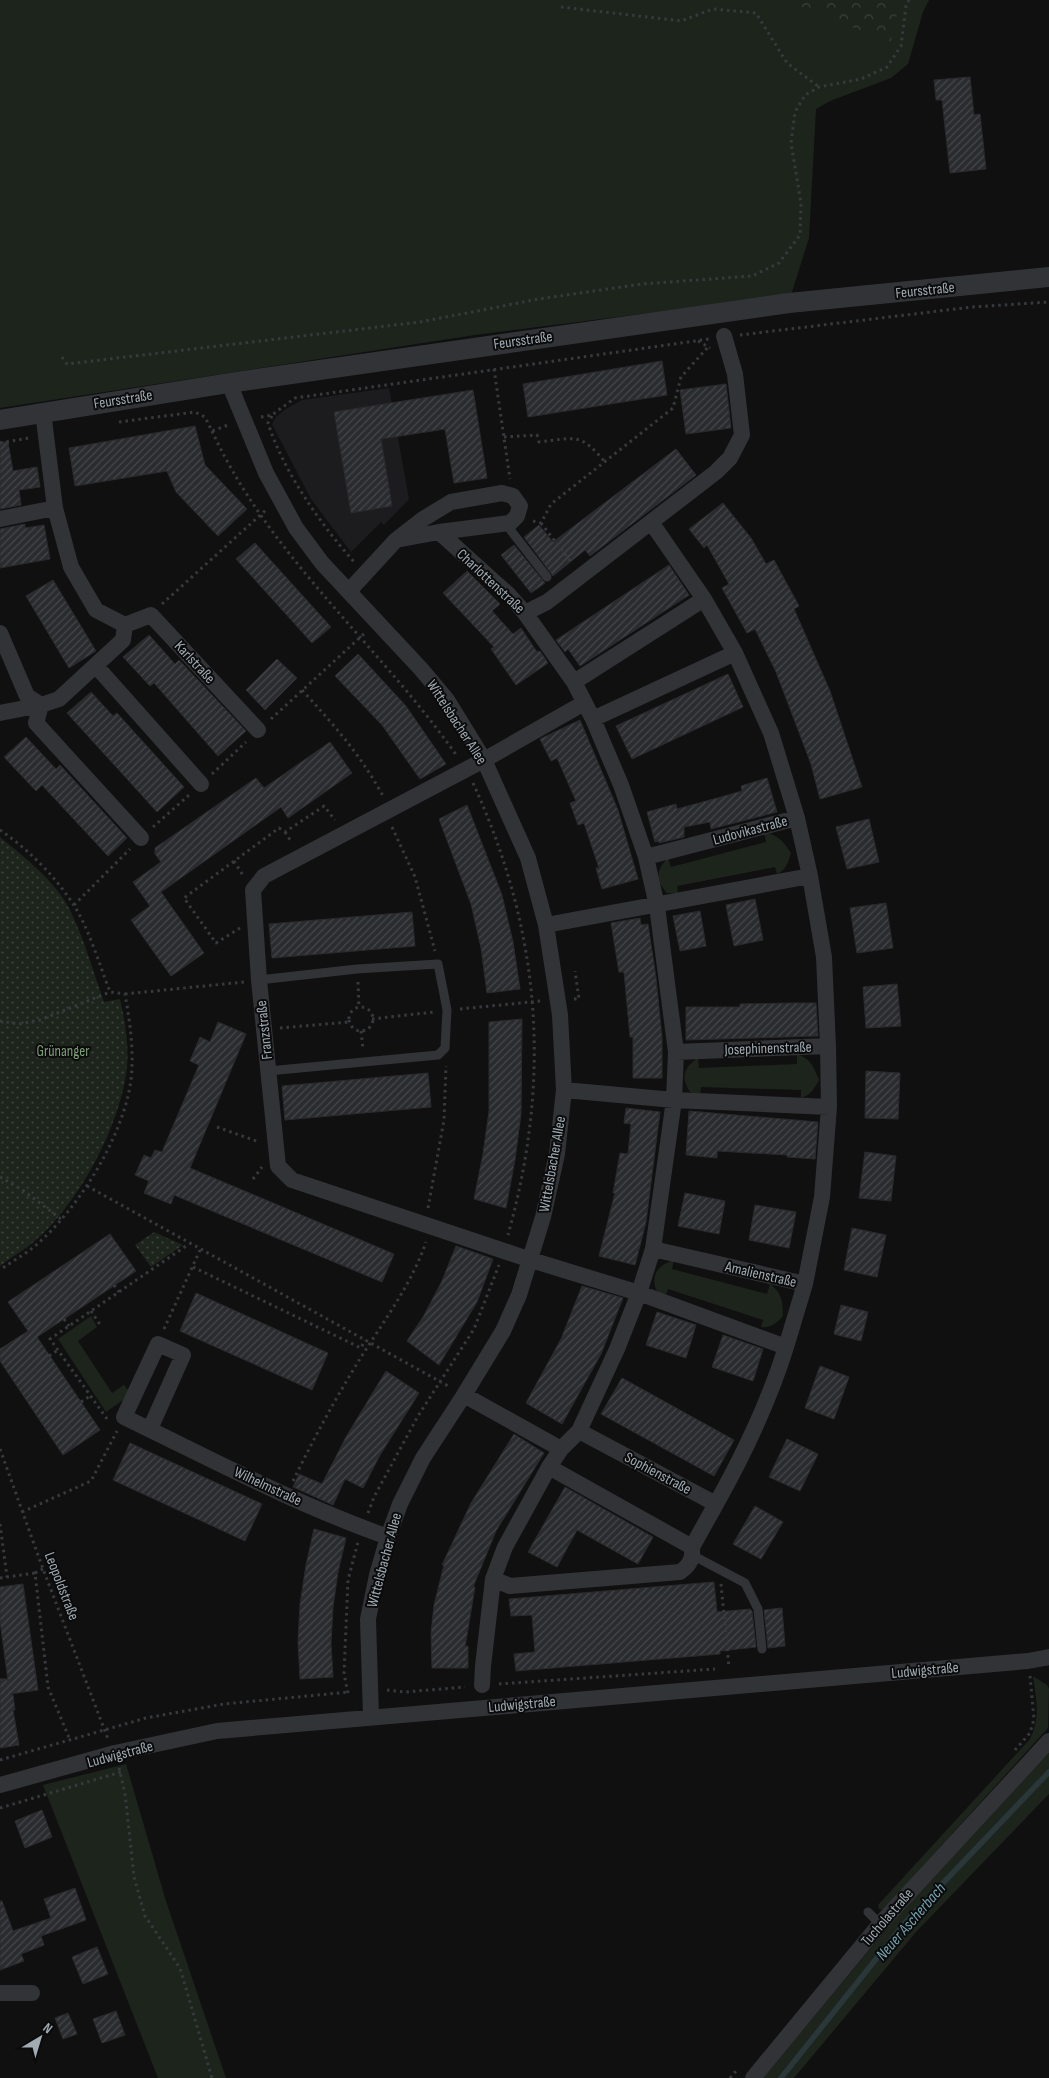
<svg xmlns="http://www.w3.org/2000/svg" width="1049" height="2078" font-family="'Sofia Sans Condensed',sans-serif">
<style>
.built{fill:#1c1c1e}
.grass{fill:#1d241c}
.forest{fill:url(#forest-crowns)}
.park{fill:url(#park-dots)}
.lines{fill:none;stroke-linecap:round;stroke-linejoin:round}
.stream{stroke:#29373a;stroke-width:5.5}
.building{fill:url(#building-hatch);stroke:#2a2a2d}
.path{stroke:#373a3d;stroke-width:3;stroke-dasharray:2.5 4;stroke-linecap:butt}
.service{stroke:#313336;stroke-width:9}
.minor{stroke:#313336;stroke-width:16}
.tertiary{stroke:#313336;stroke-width:20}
.labels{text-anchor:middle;stroke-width:4;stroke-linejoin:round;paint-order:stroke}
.street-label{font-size:15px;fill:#a0abb3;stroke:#0b0b0c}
.park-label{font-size:15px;fill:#7e9f76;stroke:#0b0b0c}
.water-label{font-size:16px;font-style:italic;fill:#75a4b0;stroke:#0b0b0c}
</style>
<defs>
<pattern id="forest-crowns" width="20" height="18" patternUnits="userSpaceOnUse" patternTransform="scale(1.25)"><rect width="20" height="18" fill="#1d241c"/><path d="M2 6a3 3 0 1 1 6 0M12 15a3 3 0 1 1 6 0" fill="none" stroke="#3b413b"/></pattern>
<pattern id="park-dots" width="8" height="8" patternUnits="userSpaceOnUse" patternTransform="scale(1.25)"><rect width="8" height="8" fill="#1d241c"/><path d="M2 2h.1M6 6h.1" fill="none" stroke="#3b413b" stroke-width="1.8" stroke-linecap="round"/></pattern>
<pattern id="building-hatch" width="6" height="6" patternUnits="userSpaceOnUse" patternTransform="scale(1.25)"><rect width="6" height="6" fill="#2a2b2e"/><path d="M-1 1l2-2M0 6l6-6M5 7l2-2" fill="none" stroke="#46474a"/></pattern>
</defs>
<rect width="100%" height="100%" fill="#101011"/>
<path class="built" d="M389,388L409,499L384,525L381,522L351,552L311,499L272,424L276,417L286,409L302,400Z"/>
<path class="grass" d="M0,0H929L923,12L908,64L891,78L830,101L816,109L809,238L791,295L475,335L0,408Z
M764,832C778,835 783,841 791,853C788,863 786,870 777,874L775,867L677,886L678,893H667C655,880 656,870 668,858L671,867L766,842Z
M797,1054C811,1059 814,1067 819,1080C814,1089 811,1095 801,1098V1090L701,1087L700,1095L690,1092C680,1077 684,1067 698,1058L699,1068L797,1064Z
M674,1260L672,1269L767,1294L770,1284C782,1293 783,1302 783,1316C777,1323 771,1328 761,1327L763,1320L668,1289L665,1296L656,1290C651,1274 658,1265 674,1260Z
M91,1316L97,1327L78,1341L112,1393L124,1385L129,1391L126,1398L106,1412L58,1339Z
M1033,1676L1047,1685L1049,1689L1048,1728L883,1910L879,1909L878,1905L1030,1739C1041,1718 1036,1698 1033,1676Z
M1049,1753V1794L916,1932L794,2078H763L929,1878Z
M126,1764L166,1901L226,2078H158L43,1785Z"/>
<path class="forest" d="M754,0H900L890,45L835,19L794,4Z"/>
<path class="park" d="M0,837C24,857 54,880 69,908C84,938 93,971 104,1002L120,999C125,1021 129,1045 127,1067C121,1125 77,1208 31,1244C21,1252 10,1258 0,1266Z
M154,1232L183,1245L151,1267L135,1245Z"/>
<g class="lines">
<path class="stream" d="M781,2078L904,1924L1049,1772"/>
</g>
<path class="building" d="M970,77L974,115L980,114L986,169L950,173L942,100H936L934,80Z
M662,361L667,395L528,417L523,384Z
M726,384L731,428L686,434L680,390Z
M473,390L487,478L454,483L445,429L381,439L392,506L351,513L334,412Z
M195,426L205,465L247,509L218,536L176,492L167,471L75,486L69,448Z
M0,442H8L13,471L37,467L40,487L19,490L21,505L0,509Z
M676,449L696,475L590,556L585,550L553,576L524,537L539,525L553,542Z
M723,503L751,538L766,564L774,560L799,606L794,609L830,691L862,787L820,799L811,764L776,672L755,629L747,633L722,588L729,584L707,545L704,548L689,529Z
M25,524V528L44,525L50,559L0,568V529Z
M255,543L331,627L312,643L236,559Z
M514,545L545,583L531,593L501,555Z
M669,565L689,595L580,666L568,649L565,652L556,640Z
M467,571L500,604L492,611L513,634L521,628L537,652L540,651L548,663L516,685L491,649L494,647L443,593Z
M53,580L96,651L69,668L26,596Z
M149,635L175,664L179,660L246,731L218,756L154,683L150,686L123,657Z
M358,654L406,706L446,764L420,779L382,725L335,676Z
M277,659L297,678L265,710L246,690Z
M728,674L743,707L632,759L616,726Z
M91,692L113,716L117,713L184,787L157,812L67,713Z
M580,720L618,810L638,879L602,889L596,868H599L584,823L578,825L570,803L576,801L557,758L551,761L540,739Z
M26,737L56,769L60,765L127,838L108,856L42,785L36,791L4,757Z
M330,742L352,773L288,818L281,807L161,892L204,953L171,976L131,920L150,906L133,882L161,862L155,854V848L256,778L264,788Z
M767,778L777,812L711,829L710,822L684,827V837L659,843V841L655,842L647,812L676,804L677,809L721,797L742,791L741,786Z
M467,805L502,895L513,942L520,989L487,993L481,948L471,904L439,819Z
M869,819L879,862L847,869L836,827Z
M755,899L763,940L734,946L726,905Z
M886,903L893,948L857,953L850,908Z
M700,911L706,946L680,951L673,916Z
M412,912L415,946L272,958L269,924Z
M640,918L641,925L648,924L656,978L662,1037V1078H633V1037H630L624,972H619L611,923Z
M897,984L901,1026L866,1028L863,987Z
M790,1003H816L818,1036L686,1040V1007H740V1004Z
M522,1019L521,1114L515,1160L506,1208L474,1199L483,1154L489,1111V1022Z
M218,1022L246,1034L190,1168L394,1254L382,1282L174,1195L171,1204L144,1193L149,1181L135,1175L144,1155L151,1158L155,1150L162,1152L199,1065L190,1061L200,1037L210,1042Z
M866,1071L900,1073L898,1119L865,1118Z
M428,1073L431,1107L285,1120L282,1086Z
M626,1108L660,1112L646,1222L635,1265L599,1256L615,1193H613L620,1153L628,1154L631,1124L624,1123Z
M689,1111L818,1122L815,1159L787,1157V1155L717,1151V1158L686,1155Z
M865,1152L896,1156L891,1201L859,1198Z
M685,1193L725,1201L719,1234L678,1226Z
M755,1205L796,1212L789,1248L749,1240Z
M852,1228L886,1235L877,1277L844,1270Z
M110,1234L136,1271L37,1337L100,1430L63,1455L0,1361V1349L28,1331L8,1302Z
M456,1246L493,1259L477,1302L439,1365L407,1341L423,1317L441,1283Z
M582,1286L623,1298L601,1354L562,1424L526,1403L561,1339Z
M196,1293L328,1353L312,1390L180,1331Z
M841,1305L868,1312L861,1341L834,1334Z
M657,1312L696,1325L686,1358L646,1345Z
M723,1335L763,1349L753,1381L712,1367Z
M820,1366L849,1377L834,1419L805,1408Z
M386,1371L419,1393L380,1455L363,1488L345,1479L333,1505L293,1487L299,1474L322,1484L346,1437Z
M622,1378L734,1440L714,1476L601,1414Z
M514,1434L544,1453L496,1531L473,1587H475L465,1647L468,1646V1668H432L431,1633L434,1605L444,1565H442L471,1503Z
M787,1439L818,1454L800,1491L769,1477Z
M130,1443L262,1504L245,1541L113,1480Z
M565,1487L653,1537L638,1564L577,1530L557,1567L528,1552Z
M755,1506L783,1522L761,1559L733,1544Z
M314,1529L346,1538L338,1572L333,1607L331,1643L333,1677L300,1679L298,1642L300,1604L306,1565Z
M714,1582L717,1612L750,1609L752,1611L756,1647L720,1651V1654L516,1671L514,1654L535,1652L532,1615L511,1616L509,1599Z
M23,1584L38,1690L10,1694L13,1695L15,1710H13L19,1745L0,1748V1679H8V1681L0,1621V1587Z
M782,1608L785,1646L768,1648L764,1610Z
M42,1810L52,1837L25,1848L15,1821Z
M75,1888L86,1920L41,1936L44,1945L21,1954L24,1961L0,1970V1901H2L13,1931L51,1918L44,1899Z
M97,1947L108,1974L83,1984L72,1957Z
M116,2011L125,2035L102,2043L93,2019Z
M68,2013L77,2034L63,2039L55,2018Z"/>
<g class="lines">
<path class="path" d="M561,7L681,21L713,9L756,13L787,63L819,87
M740,335L972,307L1049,302
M698,341L710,348
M62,357L67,364L420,322L539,299L642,284L752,276L779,263L800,235L801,203L791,143L795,112L805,95L819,87L861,79L887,67L901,46L906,6L909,0
M494,369L510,479
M272,416L268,423C283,471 321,525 355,563
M261,417L272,415L295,398L709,339
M119,422L195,412L205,417L212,431L228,425
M212,431C269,556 379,645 457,756
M504,437L537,435L539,442C575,438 580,432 605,462
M0,443L29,438
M533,521L541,523L551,504L673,408L681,377L709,346
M541,523L571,562
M162,604L267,509
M302,690C334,725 360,754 383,796
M271,719L366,632
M212,774L246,742
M473,783C541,932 552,1077 508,1235
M153,827L189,795
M392,827L415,877L435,951
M0,830C28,849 55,876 73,904C88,926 100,966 110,992L125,994C129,1017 133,1042 132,1066C131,1126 80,1208 35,1246C24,1255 11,1262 0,1270
M285,832L292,843
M234,861L244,877
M74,905L130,849
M240,928L216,943L184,898L279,828L285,832L324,806L335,820
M358,982L359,1008
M125,994L244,982
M574,999H579L575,971
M349 1019a12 12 0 1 1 24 0a12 12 0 1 1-24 0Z
M460,1009L541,1001
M372,1019L434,1012
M0,1021L19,1024L40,1020L110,992
M280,1028L349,1022
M361,1031L363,1049
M217,1127L259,1142
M0,1177L24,1191L61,1219
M253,1179L262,1167
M87,1186L450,1387
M428,1208L444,1120L446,1066
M193,1267L361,1348L365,1340
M114,1285L119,1292
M91,1311L101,1326
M64,1319L69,1326
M164,1329L200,1250
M49,1356L58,1350
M81,1402L90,1396
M107,1419L50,1339L189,1244
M0,1449L43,1569L108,1739
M293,1481C313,1440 334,1401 358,1362C381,1325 412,1284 426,1242
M22,1512L91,1481L117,1431
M368,1513L374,1497L418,1416L474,1329L499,1265
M0,1524L7,1577
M43,1569L35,1573L48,1687L70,1740
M0,1578L35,1573
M721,1584L729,1668
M499,1684L715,1669
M387,1690L405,1692L465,1687
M348,1693L344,1674L348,1580L358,1542
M1015,1750L1030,1733L1034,1719L1030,1676
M0,1760L146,1718L224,1704L349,1692
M119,1768L125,1793L134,1877L145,1916L180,1968L212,2078
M0,1808L121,1772
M730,2078L737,2070"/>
<path class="service" d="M505,523L547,577
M259,980L357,969L438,964L447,1010L445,1048L438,1055L268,1071
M692,1555L745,1583L758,1609L762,1649
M868,1912L880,1924"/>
<path class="minor" d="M229,383L266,473L296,528L322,563L421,669L447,700L484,760L528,858L546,925L560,1015L564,1090L557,1154L543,1217L519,1295L503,1331L464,1395L423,1458L400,1504L388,1537L377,1575L368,1619L371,1717
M43,412L55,508L71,567L96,610L125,625
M0,519L55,508
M651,522L704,599
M439,532L509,595L525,613L574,682L593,719L621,785L646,857L657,906L676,1052L674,1100L653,1249L639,1293L617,1349L579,1431
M349,591L396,540L439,532L510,523L517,516L520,506L513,496L502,493L451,502L423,519L396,540
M525,613L547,602L716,472L730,458L742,435L735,374L724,336
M0,633L27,696L41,705L36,723L141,838
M96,666L201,784
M574,682L704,599L735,653L771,733L797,818
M584,703L484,760L264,876L253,890L259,980L278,1166L292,1180L531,1260L639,1293L786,1347C769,1402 744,1454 716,1504
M0,713L41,705L59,699L123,640L125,625L151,615L258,730
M593,719L735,653
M646,857L797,818L810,876L824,957L828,1046
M546,925L810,876
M676,1052L828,1046L829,1107
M564,1090L674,1100L829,1107L822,1197L805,1284
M653,1249L805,1284L786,1347
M464,1395L561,1449L549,1467L692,1547C693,1559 690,1565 680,1572L510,1586L493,1579
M150,1429L183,1355L158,1344L124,1417C211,1459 297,1505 388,1537
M561,1449L579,1431L716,1504L692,1547
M482,1685L483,1666L493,1579L505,1547L549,1467
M0,1785L115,1753L217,1731L1028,1661L1049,1657
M0,1993H32
M753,2078L880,1924L1049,1741"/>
<path class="tertiary" d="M0,420L229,383L789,303L1049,277"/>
</g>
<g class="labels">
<g class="street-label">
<text transform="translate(925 290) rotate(-6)" y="5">Feursstraße</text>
<text transform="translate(523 340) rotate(-8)" y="5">Feursstraße</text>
<text transform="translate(123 399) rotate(-9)" y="5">Feursstraße</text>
<text transform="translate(491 581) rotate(43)" y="5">Charlottenstraße</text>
<text transform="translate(195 662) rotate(47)" y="5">Karlstraße</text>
<text transform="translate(457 722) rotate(57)" y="5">Wittelsbacher Allee</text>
<text transform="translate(750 830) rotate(-15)" y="5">Ludovikastraße</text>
<text transform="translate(264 1030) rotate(-96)" y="5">Franzstraße</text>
<text transform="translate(768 1048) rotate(-2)" y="5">Josephinenstraße</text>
<text transform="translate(552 1164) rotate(-80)" y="5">Wittelsbacher Allee</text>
<text transform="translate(761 1274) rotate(13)" y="5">Amalienstraße</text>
<text transform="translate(658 1473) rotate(28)" y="5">Sophienstraße</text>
<text transform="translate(268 1486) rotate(25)" y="5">Wilhelmstraße</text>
<text transform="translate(384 1560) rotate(-75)" y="5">Wittelsbacher Allee</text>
<text transform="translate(62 1586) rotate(69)" y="5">Leopoldstraße</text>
<text transform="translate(925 1670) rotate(-5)" y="5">Ludwigstraße</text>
<text transform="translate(522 1704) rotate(-5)" y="5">Ludwigstraße</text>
<text transform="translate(120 1754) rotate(-15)" y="5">Ludwigstraße</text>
<text transform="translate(887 1917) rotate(-49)" y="5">Tucholastraße</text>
</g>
<g class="park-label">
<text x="63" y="1056">Grünanger</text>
</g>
<g class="water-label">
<text transform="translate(910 1921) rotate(-49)" y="6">Neuer Ascherbach</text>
</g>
</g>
<g transform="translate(40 2038) rotate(38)" stroke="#0b0b0c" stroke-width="4" paint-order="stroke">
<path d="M0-4L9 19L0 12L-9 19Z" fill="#a0abb3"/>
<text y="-8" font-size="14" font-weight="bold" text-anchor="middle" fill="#a0abb3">N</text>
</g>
</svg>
